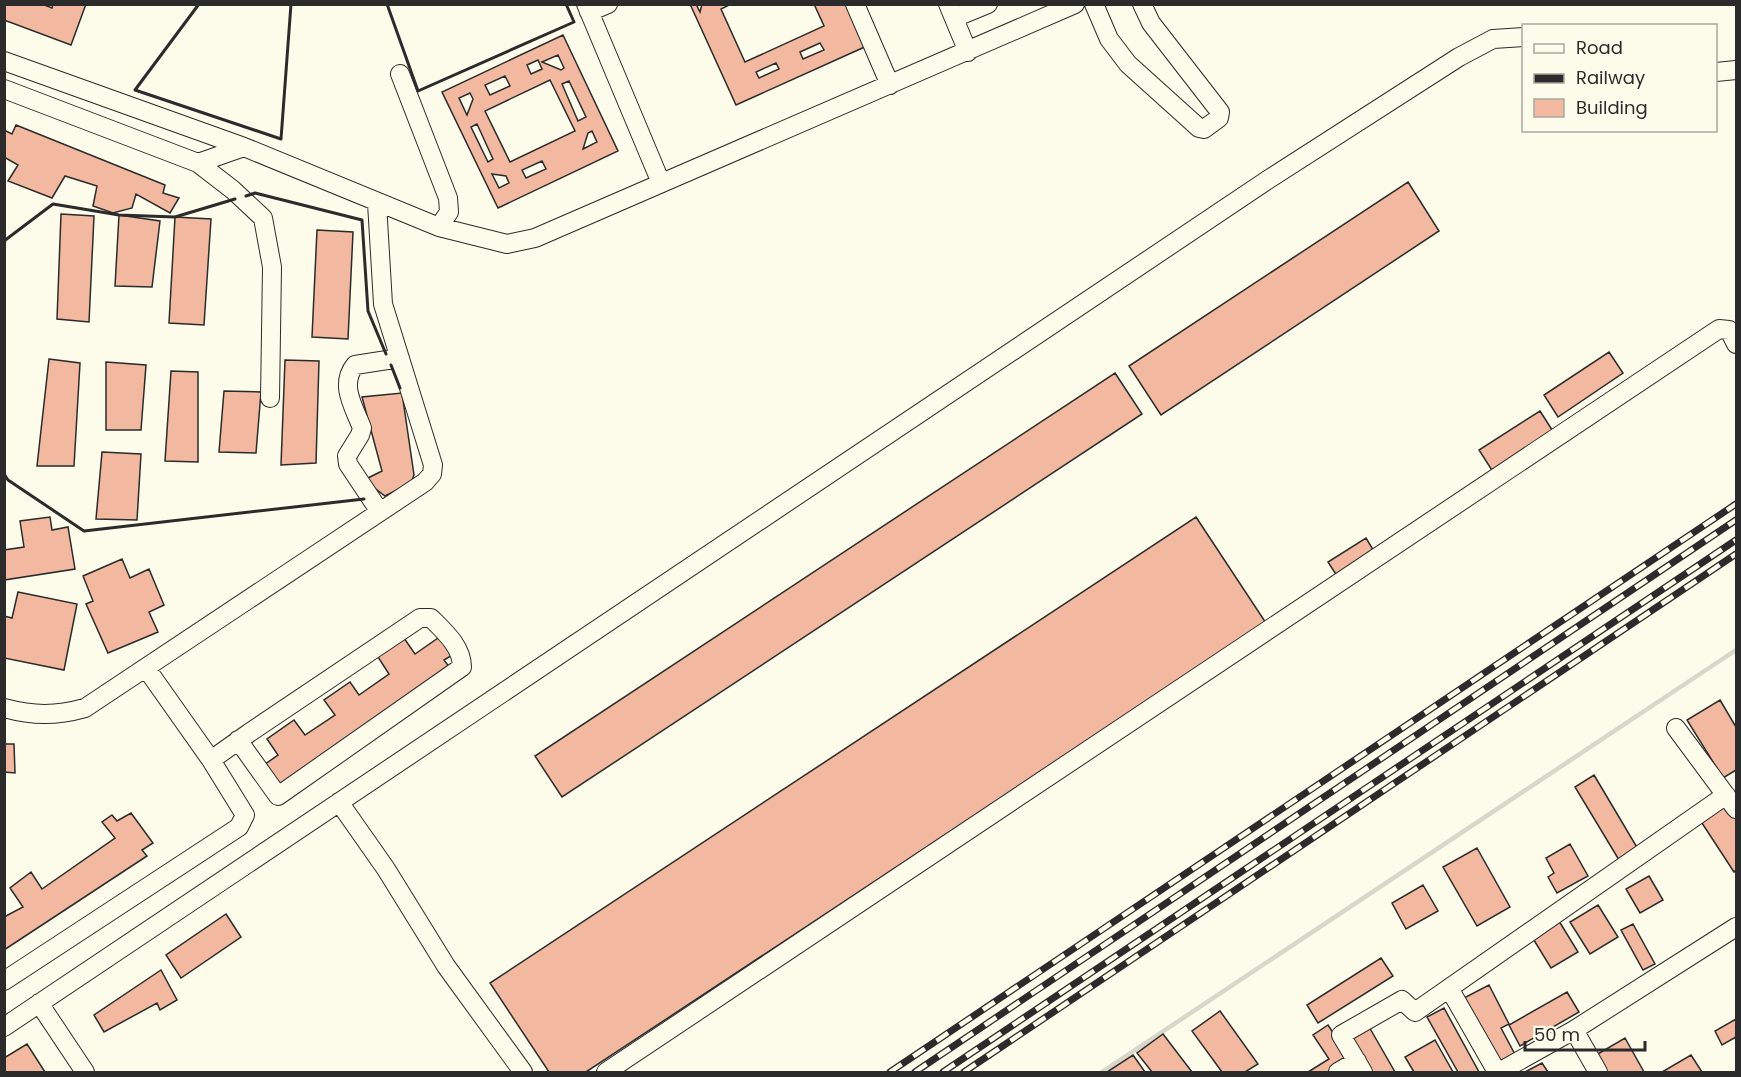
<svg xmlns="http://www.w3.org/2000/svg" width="1741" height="1077" font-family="Poppins,sans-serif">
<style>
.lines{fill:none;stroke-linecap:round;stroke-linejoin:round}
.stream{stroke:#d8d7c9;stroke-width:4.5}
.building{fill:#f2b8a0;stroke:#2b2b2b;stroke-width:1.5;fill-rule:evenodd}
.minor-casing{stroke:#2b2b2b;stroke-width:20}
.minor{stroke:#fdfbea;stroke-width:18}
.rail-casing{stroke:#2b2b2b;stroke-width:7}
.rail{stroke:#fdfbea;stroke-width:4.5;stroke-dasharray:14;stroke-linecap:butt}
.wall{stroke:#2b2b2b;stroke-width:3}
</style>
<rect width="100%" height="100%" fill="#fdfbea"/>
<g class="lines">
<path class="stream" d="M1102,1072L1736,650"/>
</g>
<path class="building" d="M4,4H42L52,8L53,4H86L71,45L4,20Z
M690,4H696L700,12L702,4H731L721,9L745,62L824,26L814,4H851L869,45L736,105ZM820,43L824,50L803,59L800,52ZM776,63L779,69L759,78L756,72Z
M563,35L618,151L498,208L442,92ZM558,55L564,68L561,70L542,62ZM538,60L542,69L531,74L527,65ZM505,76L510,86L490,95L485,85ZM550,80L575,131L510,162L485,111ZM569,81L586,117L578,121L562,84ZM470,93L473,99L467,115L459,98ZM477,124L493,159L488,162L471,127ZM592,131L597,142L583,149L588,133ZM542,161L546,169L526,178L522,170ZM492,174L506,176L509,183L499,188Z
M16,125L165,185L163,193L179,198L170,213L136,194L132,208L113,213L93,206L97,186L65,176L52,198L8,181L18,165L4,157V130L12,134Z
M1408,182L1439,231L1161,415L1129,366Z
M61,214L94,216L89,322L57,319Z
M119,215L160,221L152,287L115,286Z
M175,217L211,219L204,325L169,323Z
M317,230L353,232L348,339L312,337Z
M1609,352L1623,373L1558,417L1544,395Z
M49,359L80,363L74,466H37Z
M285,360L319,361L316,463L281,465Z
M106,362L146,365L141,430H106Z
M171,371L198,372V462L165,461Z
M1115,373L1142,414L562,797L535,756Z
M224,391L261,392L256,453L219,452Z
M402,393L414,475L411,483L385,496L364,480L382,471L362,397Z
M1540,411L1556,436L1495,475L1479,450Z
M102,452L141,454L137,520L96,519Z
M50,517L52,530L68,527L75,569L4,580V550L24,547L20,521Z
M1196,517L1266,623L586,1072H549L490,983Z
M1366,538L1375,553L1337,576L1328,562Z
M122,559L130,578L149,569L164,605L149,612L158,632L108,653L86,604L93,601L83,576Z
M18,592L77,604L64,670L4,658V616L12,618Z
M441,636L454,654L444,660L450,668L277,790L261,767L278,755L267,739L294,720L305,735L335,715L324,700L350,682L359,695L389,674L378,657L404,638L415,654Z
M1720,700L1736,727V770L1723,778L1687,720Z
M4,744H14L15,773L4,772Z
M1594,775L1638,849L1619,860L1575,787Z
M1726,799L1736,815V870L1734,872L1698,817Z
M131,813L153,843L142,850L147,856L4,950V917L23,907L10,888L31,872L42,889L115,838L102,822L112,815L117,821Z
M1570,844L1588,876L1557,893L1548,877L1554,873L1546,858Z
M1477,848L1510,907L1477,926L1443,867Z
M1649,876L1663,900L1640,913L1626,889Z
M1423,885L1438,911L1406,929L1392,903Z
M1598,905L1618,937L1590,954L1570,922Z
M226,914L241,937L181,978L166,955Z
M1559,921L1578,952L1551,968L1532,937Z
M1633,924L1655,964L1643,970L1621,930Z
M1381,958L1393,976L1318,1023L1307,1005Z
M161,970L177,1000L160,1010L157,1003L104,1032L94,1015Z
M1489,985L1509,1024L1501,1028L1518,1060L1500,1070L1462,999Z
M1567,992L1579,1012L1520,1046L1509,1025Z
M1444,1008L1479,1072H1458L1427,1017Z
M1220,1011L1258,1064L1245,1072H1222L1192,1031Z
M1736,1019V1037L1722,1045L1715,1031Z
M1328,1025L1352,1062L1336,1072H1308L1329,1059L1313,1035Z
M1368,1025L1395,1072H1370L1349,1036Z
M1163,1034L1192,1072H1152L1137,1053Z
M1625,1038L1644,1072H1606L1596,1055Z
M1435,1040L1453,1072H1414L1405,1057Z
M27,1044L45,1072H4V1058Z
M1133,1055L1145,1072H1107Z
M1691,1055L1702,1072H1662Z
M1542,1063L1548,1072H1525Z"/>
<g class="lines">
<defs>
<path id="minor" d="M586,4L661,183
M855,4L890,85
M948,4L968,52
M1094,4L1109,39L1128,64L1199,128L1204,129L1219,118L1220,112L1151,23L1142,4
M589,12L608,4
M954,18L988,4
M4,61L244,147L439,227L507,244L535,238L1075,4
M1716,72L1736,70
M400,74L448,198L449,212L439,227
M4,89L198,163L233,190L263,218L272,267L270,398
M198,163L244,147
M380,512L348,464L347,456L360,435L362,428C354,407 339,385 355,365L400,358
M4,708C34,716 56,716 85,708L425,482L432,474L433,465L383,304L377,203
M1676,728L1736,809
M211,760L249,733L420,618H431C445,632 462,647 462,667L278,796L238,740
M339,802L386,869L446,966L523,1072
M4,981L239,827L245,815L211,760L146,668
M1449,988L1497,1072
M39,1003L85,1072
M4,1027L1269,179L1459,57L1493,39L1524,37
M1574,1030L1598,1072
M606,1072L1719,329L1729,330L1736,344
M1338,1072L1357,1061
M1363,1072L1341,1035L1402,1000L1415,1012L1726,795
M1499,1072L1574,1030L1736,927"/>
</defs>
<use href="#minor" class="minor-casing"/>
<use href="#minor" class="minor"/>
<defs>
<path id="rail" d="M890,1072L1736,504
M915,1072L1736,520
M943,1072L1736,540
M964,1072L1736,554"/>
</defs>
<use href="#rail" class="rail-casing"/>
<use href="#rail" class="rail"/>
<path class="wall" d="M199,4L135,90L281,139L291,4
M387,4L418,91L574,22L566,4
M246,196L255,193L362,220L368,311L386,354
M4,241L53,204L119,215L175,217L235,199
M391,365L400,388
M4,474L8,480L84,531L364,499"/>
</g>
<rect width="1741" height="1077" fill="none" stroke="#2b2b2b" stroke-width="12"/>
<rect x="1522" y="24" width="195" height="108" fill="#fdfbea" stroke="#a9a89e" stroke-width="1.5"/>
<rect x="1534" y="44" width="30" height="9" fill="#fdfbea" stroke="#a9a89e" stroke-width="1.5"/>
<text x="1576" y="54" font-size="18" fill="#2b2b2b">Road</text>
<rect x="1534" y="74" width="30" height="9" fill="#2b2b2b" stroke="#a9a89e" stroke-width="1.5"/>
<text x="1576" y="84" font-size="18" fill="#2b2b2b">Railway</text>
<rect x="1534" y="99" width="30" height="18" fill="#f2b8a0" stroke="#a9a89e" stroke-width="1.5"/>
<text x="1576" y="114" font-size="18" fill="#2b2b2b">Building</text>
<path d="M1525 1041v9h120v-9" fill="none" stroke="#2b2b2b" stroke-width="3"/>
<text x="1534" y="1041" font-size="18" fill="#2b2b2b" stroke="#fdfbea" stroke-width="4.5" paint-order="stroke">50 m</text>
</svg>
